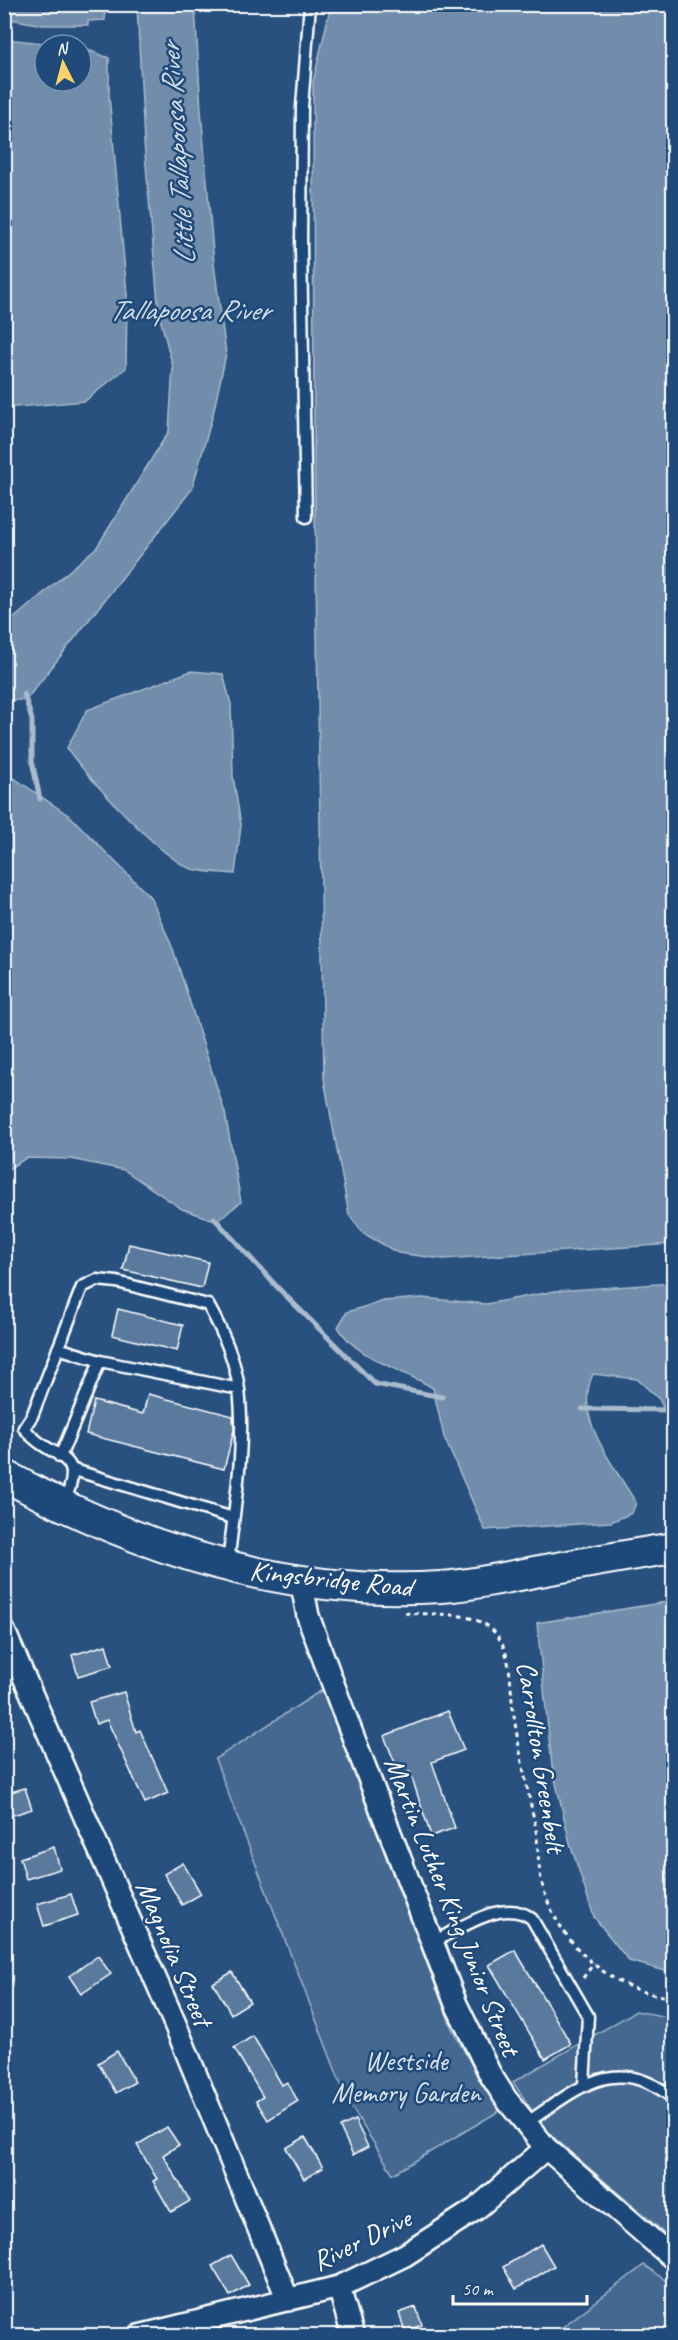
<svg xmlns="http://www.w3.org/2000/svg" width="678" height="2340" font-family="Caveat,sans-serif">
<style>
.green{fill:#446890;stroke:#a2b4c8;stroke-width:1.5}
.water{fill:#718dab;stroke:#aabbcd;stroke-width:1.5}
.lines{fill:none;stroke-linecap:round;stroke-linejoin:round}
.stream{stroke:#aabbcd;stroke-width:5}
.building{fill:#5a7a9d;stroke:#fff;stroke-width:1.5}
.lane-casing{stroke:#fff;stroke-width:15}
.street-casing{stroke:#fff;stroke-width:26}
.secondary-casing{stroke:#fff;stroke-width:34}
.path{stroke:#fff;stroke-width:3;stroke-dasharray:4.5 4.5;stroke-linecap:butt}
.lane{stroke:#1f4a7a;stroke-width:10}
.street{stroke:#1f4a7a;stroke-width:21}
.secondary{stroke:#1f4a7a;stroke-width:30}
.labels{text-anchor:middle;stroke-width:5;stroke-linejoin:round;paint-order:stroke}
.street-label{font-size:28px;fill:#fff;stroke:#1f4a7a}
.park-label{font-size:28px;fill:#dae1e9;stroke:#1f4a7a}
.water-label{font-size:30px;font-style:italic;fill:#d4dde6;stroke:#1f4a7a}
</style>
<rect width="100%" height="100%" fill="#28517f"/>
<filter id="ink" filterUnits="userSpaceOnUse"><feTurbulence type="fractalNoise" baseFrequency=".0167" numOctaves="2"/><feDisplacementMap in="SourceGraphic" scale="12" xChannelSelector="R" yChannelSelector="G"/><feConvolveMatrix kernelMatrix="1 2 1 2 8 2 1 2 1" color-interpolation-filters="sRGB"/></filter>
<g filter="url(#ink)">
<path class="green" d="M322,1690L453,2031L472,2065L501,2110L393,2174L347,2100L215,1759Z
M636,2011L673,2018V2240L545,2130L513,2082Z
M644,2265L673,2286V2335H552Z"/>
<path class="water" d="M4,5L5,4L106,5L105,20L88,21V25H43L5,18Z
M137,5H195L201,111L214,264L226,354L213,414L192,489L26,700H5V626L97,547L169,431L173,367L159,314L144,142Z
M331,5H673V1244L443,1259L398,1253L363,1233L349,1215L324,1079L314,446L313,82Z
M5,39L63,45H45V81H81V47L109,58V95L127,294L126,368L85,401L5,408Z
M191,671L223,674L231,704L233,776L241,825L235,874C221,872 202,873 189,868C160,856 86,776 67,748L87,710Z
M5,778H14L71,817L151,898L173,949L225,1113L241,1202L217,1221L182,1209L124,1170L71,1159L26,1158L5,1171Z
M673,1283V1428L659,1399L637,1379L593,1374C572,1418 615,1466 636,1503L632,1513L611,1522L485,1530L444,1437L433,1388C402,1369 358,1360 338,1327L347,1312L384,1301L422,1298L486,1304L555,1291Z
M673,1601H674L673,1973L629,1961L594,1917L570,1843L552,1766L537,1623Z"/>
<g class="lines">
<path class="stream" d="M24,694L32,720V761L40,799
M214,1218L279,1289L375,1384L442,1397
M582,1409L674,1410"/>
</g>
<path class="building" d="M129,1244L208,1262L202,1288L123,1270Z
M118,1309L183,1325L177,1351L112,1335Z
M148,1394L233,1416L234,1430L224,1469L86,1434L94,1401L143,1414Z
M106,1645L112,1666L78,1676L72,1655Z
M124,1692L136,1732L140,1730L168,1793L145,1803L107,1720L96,1724L89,1702Z
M448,1711L464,1750L432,1762L455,1828L431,1836L410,1772L400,1775L384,1736Z
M25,1788L32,1809L4,1818V1794Z
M54,1847L60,1869L26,1879L20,1858Z
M183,1863L201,1894L182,1905L164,1874Z
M71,1894L78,1915L44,1926L37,1904Z
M515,1950L571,2044L545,2059L489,1965Z
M98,1956L111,1974L81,1994L69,1976Z
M232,1972L250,2002L231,2014L213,1983Z
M253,2036L282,2085L287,2082L298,2101L268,2120L256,2101L263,2097L234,2048Z
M117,2051L135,2082L116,2093L98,2063Z
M355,2120L368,2147L353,2155L340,2127Z
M167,2127L179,2145L163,2155L190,2201L171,2212L153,2181L157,2179L137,2145Z
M305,2137L323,2168L304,2179L286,2148Z
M541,2244L554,2266L516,2289L503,2267Z
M231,2255L249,2285L230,2296L212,2266Z
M416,2307L422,2325L405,2331L399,2313Z"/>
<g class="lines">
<defs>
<path id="lane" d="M306,517L301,248L302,107L310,4
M58,1348L100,1361
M60,1457L100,1361L239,1389
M74,1470L233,1518
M63,1504C90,1449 50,1462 24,1428L32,1416L82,1287L97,1280L117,1282L208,1305C222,1330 236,1362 239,1390C246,1447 234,1508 228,1564
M433,1942C460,1929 504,1896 532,1919L588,2016L584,2085
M525,2124C577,2089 616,2051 674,2099"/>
<path id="street" d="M301,1580L308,1616L339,1700L456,2004L490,2074L506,2099L546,2148L674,2259
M4,1631L175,2024L288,2300
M339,2287L353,2336
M139,2336L339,2287L405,2255L476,2209L546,2148"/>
<path id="secondary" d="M4,1475C138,1549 287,1597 441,1587C474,1585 507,1577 540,1571C584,1563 629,1555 674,1548"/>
</defs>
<use href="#lane" class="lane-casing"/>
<use href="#street" class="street-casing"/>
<use href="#secondary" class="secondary-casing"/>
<path class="path" d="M405,1613C430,1615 464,1611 486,1625C513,1643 509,1680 513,1708C518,1748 527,1786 535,1824C539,1845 537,1867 543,1887C558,1943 614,1995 674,1997
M583,1978L594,1963"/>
<use href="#lane" class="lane"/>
<use href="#street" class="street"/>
<use href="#secondary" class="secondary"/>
</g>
</g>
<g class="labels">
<g class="street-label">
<text transform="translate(331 1578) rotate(6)" y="10">Kingsbridge Road</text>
<text transform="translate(542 1757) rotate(81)" y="10">Carrollton Greenbelt</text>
<text transform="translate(453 1906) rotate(68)" y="10">Martin Luther King Junior Street</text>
<text transform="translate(175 1953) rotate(67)" y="10">Magnolia Street</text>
<text transform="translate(361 2239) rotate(-26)" y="10">River Drive</text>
</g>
<g class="park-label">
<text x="406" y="2070">Westside<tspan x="406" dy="32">Memory Garden</tspan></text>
</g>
<g class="water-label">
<text transform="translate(177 154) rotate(-94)" y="10">Little Tallapoosa River</text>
<text x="189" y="320">Tallapoosa River</text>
</g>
</g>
<rect width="678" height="2340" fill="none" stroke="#1f4a7a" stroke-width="24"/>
<rect x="12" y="12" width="654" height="2316" fill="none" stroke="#fff" stroke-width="2" filter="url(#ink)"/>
<g transform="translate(63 63) rotate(354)"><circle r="28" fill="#1f4a7a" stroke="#7992af" stroke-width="1.5"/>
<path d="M0-4.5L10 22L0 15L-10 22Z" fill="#ffd166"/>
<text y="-9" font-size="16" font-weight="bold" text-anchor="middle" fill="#ffffff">N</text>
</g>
<path d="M453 2295v9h134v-9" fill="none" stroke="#ffffff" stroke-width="3"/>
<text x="462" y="2295" font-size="18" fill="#ffffff" stroke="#1f4a7a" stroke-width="4.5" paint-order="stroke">50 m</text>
</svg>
